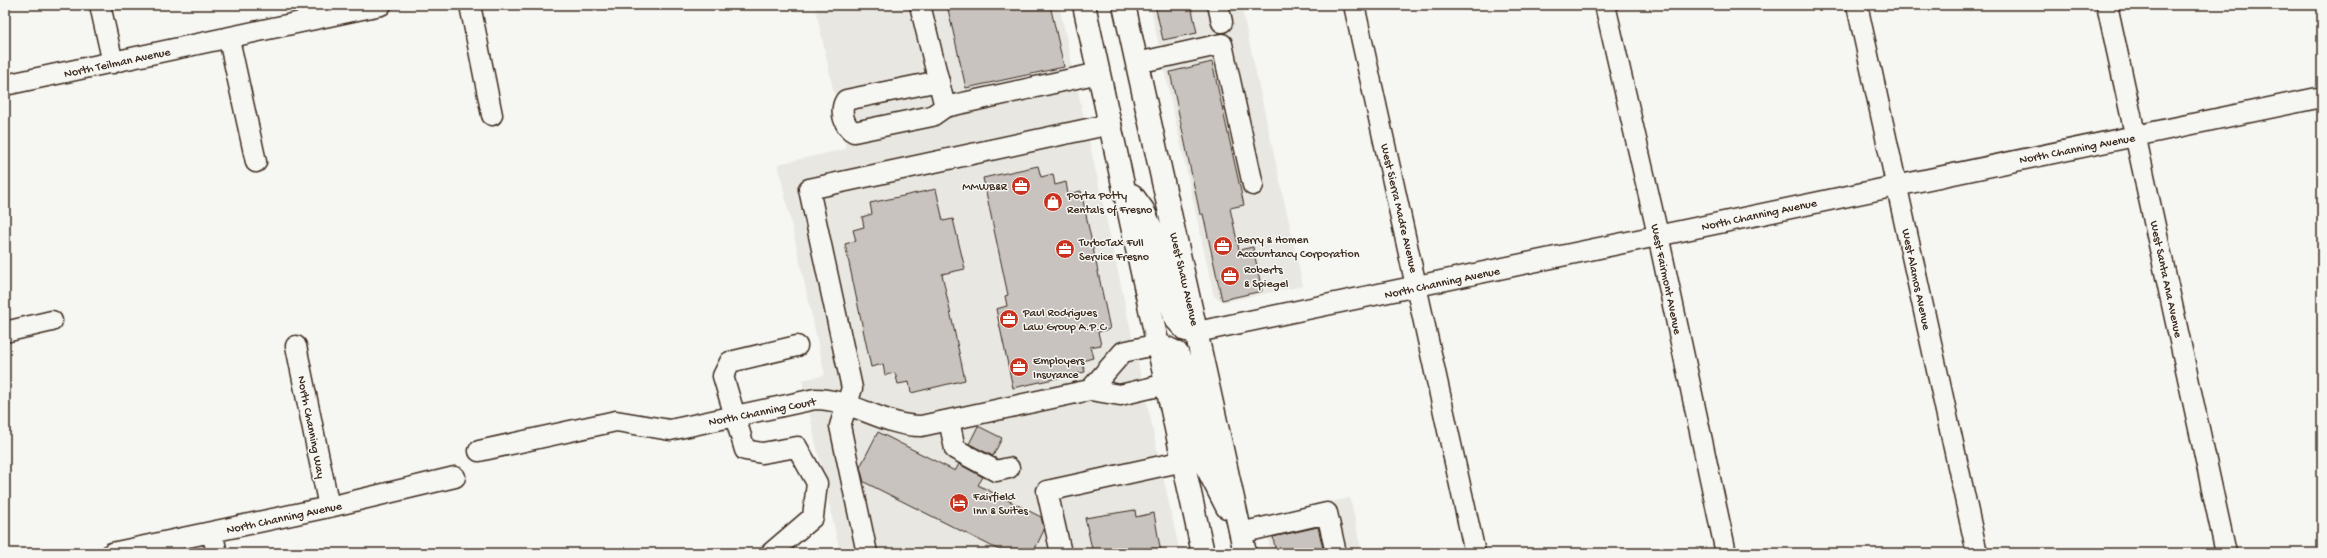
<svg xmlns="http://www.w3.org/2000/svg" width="2327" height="558" font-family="'Gochi Hand',sans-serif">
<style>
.built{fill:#e8e7e2}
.building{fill:#c8c3be;stroke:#3b2a1e}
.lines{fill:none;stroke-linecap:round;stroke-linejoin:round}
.minor-casing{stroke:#3b2a1e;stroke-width:23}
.major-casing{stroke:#3b2a1e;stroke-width:25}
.minor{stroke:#f6f6f2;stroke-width:20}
.major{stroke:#f6f6f2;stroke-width:22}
.labels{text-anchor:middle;stroke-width:3;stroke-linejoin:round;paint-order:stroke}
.street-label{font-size:12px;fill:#3b2a1e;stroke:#f6f6f2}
.poi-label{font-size:12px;fill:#3b2a1e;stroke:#f6f6f2;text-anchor:start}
</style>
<rect width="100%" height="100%" fill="#f6f6f2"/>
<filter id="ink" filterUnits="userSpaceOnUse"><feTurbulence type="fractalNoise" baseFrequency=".025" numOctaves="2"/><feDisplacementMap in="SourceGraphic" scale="8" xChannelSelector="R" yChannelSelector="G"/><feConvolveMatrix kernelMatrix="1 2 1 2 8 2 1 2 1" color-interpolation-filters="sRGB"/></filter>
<g filter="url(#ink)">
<path class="built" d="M815,5H1059L1180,553H840L802,380L825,375L778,164L846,149Z
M1150,5H1241L1303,286L1224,302L1214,296Z
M1350,498L1362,553H1271L1263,516Z"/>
<path class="building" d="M947,5H1050L1064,67L966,88Z
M1155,5H1191L1197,33L1163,40Z
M1212,62L1244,205L1230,208L1239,250L1253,247L1262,291L1222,300L1203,214H1200L1170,72Z
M1038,166L1041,177L1053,174L1055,185L1066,182L1068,194L1081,191L1110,329L1098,332L1101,345L1090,347L1093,358L1082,361L1085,372L1013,388L996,309L1007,306L1005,296L1008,295L983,178Z
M936,189L943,221L953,219L965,269L942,274L965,380L911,393L909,382L898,384L895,373L885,375L883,364L871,367L845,244L856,241L853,230L864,227L862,217L872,214L870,203Z
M978,426L1002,438L993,456L969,444Z
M878,432L955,471L959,464L983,477L978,485L1041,517L1044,530L1033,553H1005L864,482L860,467Z
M1135,510L1136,517L1154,513L1161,553H1093L1085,518Z
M1318,527L1324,553H1276L1273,537Z"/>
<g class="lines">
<defs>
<path id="minor" d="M100,5L113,63
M470,5L492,115
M920,5L945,107L1099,73
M1218,5L1222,22
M1354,5L1475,553
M1605,5L1658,235L1726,553
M1857,5L1977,553
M2107,5L2226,553
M229,39L256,162
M1137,63L1222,44L1253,185
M939,81L846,100C839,110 844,127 854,132L932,116L945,107
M5,85L381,5
M5,332L52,321
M1197,332L2322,97
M296,346L329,507
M1090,390L1123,352L1158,344
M949,420L955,449L996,471L1009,468
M479,451L616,421L670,430L815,399C852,399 884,426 921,426L1090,390L1120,395L1167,384
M212,532L217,553
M1240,533L1327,513L1336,553
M112,553L329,507L455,477
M771,553L813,517L817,483L797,447L762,453L745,450L723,376L730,362L797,346
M867,553L840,426L852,388L809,189L1111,124
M1061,553L1047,491L1184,461"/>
<path id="major" d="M1084,5L1203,553
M1124,5L1245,553
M1132,195L1143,210L1151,228L1175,318L1186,330L1197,332
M1158,344L1177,353L1181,362L1203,460L1227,507"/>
</defs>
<use href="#minor" class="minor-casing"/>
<use href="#major" class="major-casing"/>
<use href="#minor" class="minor"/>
<use href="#major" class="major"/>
</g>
</g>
<defs>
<symbol id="office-disc" viewBox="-11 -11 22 22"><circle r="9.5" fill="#c8321e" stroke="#f6f6f2"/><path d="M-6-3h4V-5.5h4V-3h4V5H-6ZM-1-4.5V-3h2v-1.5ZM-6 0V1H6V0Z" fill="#fff"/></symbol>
<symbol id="shop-disc" viewBox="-11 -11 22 22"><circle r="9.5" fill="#c8321e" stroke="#f6f6f2"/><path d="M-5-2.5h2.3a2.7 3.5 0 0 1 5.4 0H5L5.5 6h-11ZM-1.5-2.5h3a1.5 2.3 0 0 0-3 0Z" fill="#fff"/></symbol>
<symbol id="hotel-disc" viewBox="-11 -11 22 22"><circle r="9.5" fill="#c8321e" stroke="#f6f6f2"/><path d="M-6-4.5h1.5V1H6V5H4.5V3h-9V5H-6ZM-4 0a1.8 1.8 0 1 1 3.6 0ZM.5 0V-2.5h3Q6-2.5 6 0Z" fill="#fff"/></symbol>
</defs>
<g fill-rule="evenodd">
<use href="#office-disc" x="1010" y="175" width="22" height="22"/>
<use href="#shop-disc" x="1042" y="191" width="22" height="22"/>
<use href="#office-disc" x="1212" y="235" width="22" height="22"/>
<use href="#office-disc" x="1054" y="238" width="22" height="22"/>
<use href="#office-disc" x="1219" y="265" width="22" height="22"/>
<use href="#office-disc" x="998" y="308" width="22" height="22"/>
<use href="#office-disc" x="1008" y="356" width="22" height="22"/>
<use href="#hotel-disc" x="948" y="492" width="22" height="22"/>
</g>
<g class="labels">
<g class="street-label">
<text transform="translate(117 62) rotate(-12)" y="4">North Teilman Avenue</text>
<text transform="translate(2077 148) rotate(-11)" y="4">North Channing Avenue</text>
<text transform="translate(1400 208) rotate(77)" y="4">West Sierra Madre Avenue</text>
<text transform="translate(1759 214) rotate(-12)" y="4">North Channing Avenue</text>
<text transform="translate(1185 279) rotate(77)" y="4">West Shaw Avenue</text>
<text transform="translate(1667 279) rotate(78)" y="4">West Fairmont Avenue</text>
<text transform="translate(1917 279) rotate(78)" y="4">West Alamos Avenue</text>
<text transform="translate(2167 279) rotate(78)" y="4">West Santa Ana Avenue</text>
<text transform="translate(1442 282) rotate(-12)" y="4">North Channing Avenue</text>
<text transform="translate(762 411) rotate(-11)" y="4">North Channing Court</text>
<text transform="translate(312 427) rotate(79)" y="4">North Channing Way</text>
<text transform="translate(284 517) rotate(-12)" y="4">North Channing Avenue</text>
</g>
<g class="poi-label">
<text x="1007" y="190" text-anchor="end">MMWB&amp;R</text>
<text x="1067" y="199">Porta Potty<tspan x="1067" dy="14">Rentals of Fresno</tspan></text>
<text x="1237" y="243">Berry &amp; Homen<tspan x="1237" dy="14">Accountancy Corporation</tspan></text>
<text x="1079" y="246">TurboTax Full<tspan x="1079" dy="14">Service Fresno</tspan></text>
<text x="1244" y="273">Roberts<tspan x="1244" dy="14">&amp; Spiegel</tspan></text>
<text x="1023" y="316">Paul Rodrigues<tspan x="1023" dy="14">Law Group A.P.C</tspan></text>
<text x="1033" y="364">Employers<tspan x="1033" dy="14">Insurance</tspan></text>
<text x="973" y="500">Fairfield<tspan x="973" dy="14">Inn &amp; Suites</tspan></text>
</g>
</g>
<rect width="2327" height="558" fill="none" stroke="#f6f6f2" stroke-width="20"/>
<rect x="10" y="10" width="2307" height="538" fill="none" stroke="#3b2a1e" stroke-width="1.5" filter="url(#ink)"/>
</svg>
